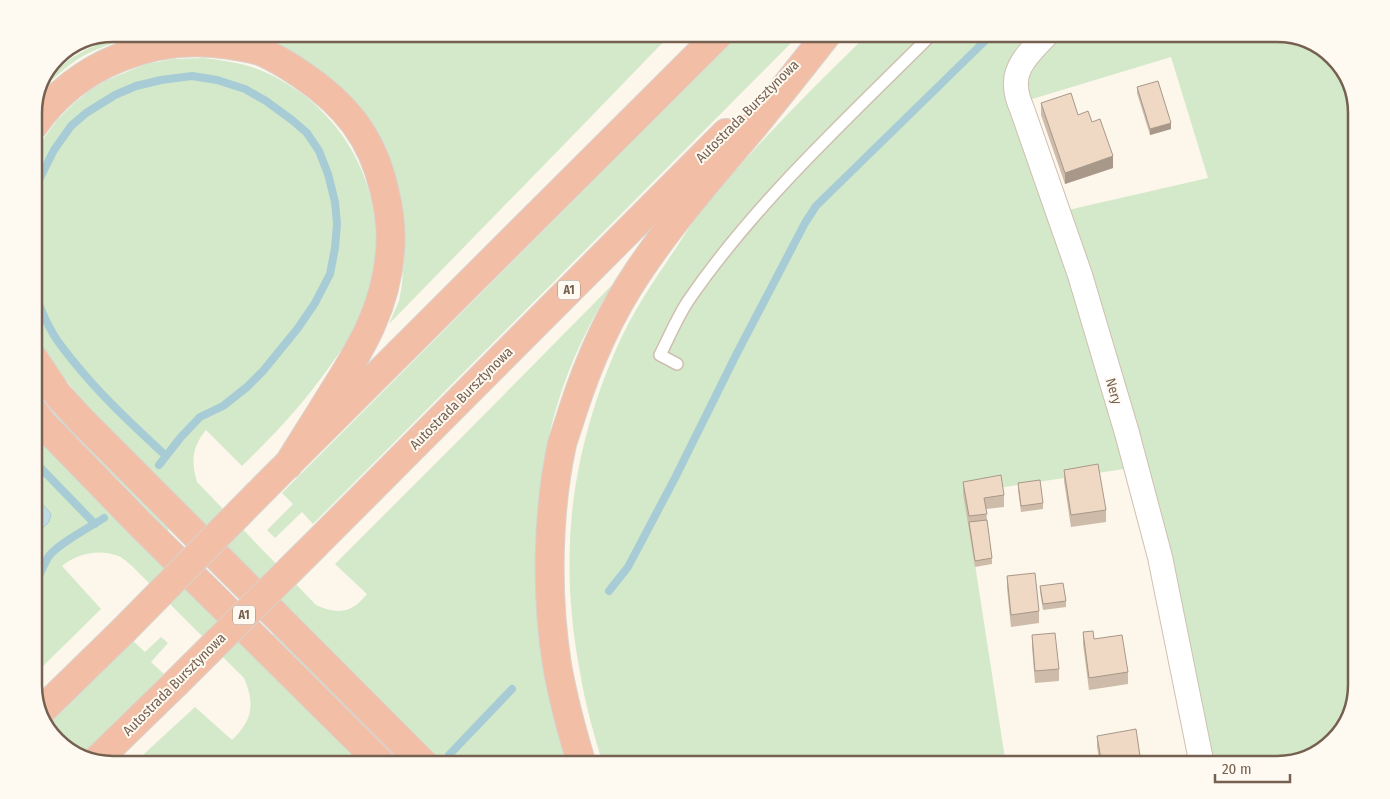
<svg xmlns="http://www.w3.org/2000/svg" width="1390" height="799" font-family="'Fira Sans Condensed',sans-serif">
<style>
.green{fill:#d4e9ca}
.water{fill:#c0dde5;stroke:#a7ccd6}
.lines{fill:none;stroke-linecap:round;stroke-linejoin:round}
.stream{stroke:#a7ccd6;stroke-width:8}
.lane-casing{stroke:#cebfb1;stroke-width:14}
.street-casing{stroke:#cebfb1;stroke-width:26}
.highway-casing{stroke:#d9d2ce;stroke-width:30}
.lane{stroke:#fff;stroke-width:11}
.street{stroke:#fff;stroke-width:24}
.highway{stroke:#f2bfa6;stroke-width:28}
.highway-bridge-casing{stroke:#d9d2ce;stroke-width:30;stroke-linecap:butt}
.highway-bridge{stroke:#f2bfa6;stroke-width:28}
.wall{fill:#cebba9}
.shaded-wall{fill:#a89889}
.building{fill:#f0d9c4;stroke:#a89889}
.labels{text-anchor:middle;stroke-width:4;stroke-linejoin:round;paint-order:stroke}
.shield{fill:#fefaf2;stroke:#9f8e80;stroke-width:1}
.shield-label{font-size:12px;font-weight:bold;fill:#76604f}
.street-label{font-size:14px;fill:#76604f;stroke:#fefaf2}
.rim{fill:none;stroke:#76604f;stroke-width:2.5}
</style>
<rect width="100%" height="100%" fill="#fcf6eb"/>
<path class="green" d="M124,34H144C127,37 92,50 78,59C66,67 55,77 44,87L49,77L70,59L87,49Z
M246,34H671L582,126L389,324L399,301L402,284L404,256V234L401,209L340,88L319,70L296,55Z
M739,34H800L313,524L302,512L275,538L267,530L293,504L282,493Z
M868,34H1029C1017,46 1008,57 1006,75L1131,468L964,493L1006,765H603C594,734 585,704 580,672C572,630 568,586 570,543C572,477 591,405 618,345C633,311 655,279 676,248C686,233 695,217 706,203C716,191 727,180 737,169C778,122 823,78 868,34Z
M1066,34H1276L1316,44L1345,74L1356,109V685L1346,725L1316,754L1276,765H1214L1182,610L1068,210L1208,178L1171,57L1029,100C1028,95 1026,89 1027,84C1028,65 1053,46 1066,34Z
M204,58C220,60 236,62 252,67C271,73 289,84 305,96C372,150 393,235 362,315C355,332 343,348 332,363C306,401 275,434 242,466L206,430C192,447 191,461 197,482L316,605C338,615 352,613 367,594L335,564L464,435L615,282C578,338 553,402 543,468C541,483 540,499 538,514C535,555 534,597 540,639C546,681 556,724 567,765H442L92,413L58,370L34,335V151L58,119L72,105L90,90L107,80L146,64L174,59Z
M34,386L72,429L169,529L166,532L52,414L34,392Z
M34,433L363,765H132L195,707L232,740C253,720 255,704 244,678L132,566C127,562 121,556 115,555C98,549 76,554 62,566L101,609L34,675Z
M276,631L409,765H395L269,638Z
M161,637L168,643L151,662L164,674L81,757L74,755L47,729L46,726L133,641L145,652Z"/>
<path class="water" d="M34,494L51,514L49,522L34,536Z"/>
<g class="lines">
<path class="stream" d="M34,193L39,180L54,150L71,126L86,113L115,95L136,86L161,80L192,76L217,80L245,89L266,101L292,120L307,133L319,151L328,174L335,202L337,224L335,248L330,274L315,303L298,328L263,371L247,387L223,406L200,417L181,437L159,465
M34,291C39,305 44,318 51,330C57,342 66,352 74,362C101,396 134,426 166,456
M34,461L95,524
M34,583C41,575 43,565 49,556C58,544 90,527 104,518
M609,591L628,567L675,478L736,355L805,223L816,206L992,34
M449,755L512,689"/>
<defs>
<path id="lane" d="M677,364L660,355C669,337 677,318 688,301C755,203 848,118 932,34"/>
<path id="street" d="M1047,34C1034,48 1014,65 1016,86C1016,94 1019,102 1022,109L1080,275L1127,433L1160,557L1202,765"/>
<path id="highway" d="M34,125C77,63 156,33 230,45C240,47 250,48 260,51C274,57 289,66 302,75C346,105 372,137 384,189C389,209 392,231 390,252C386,306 362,347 334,391C319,416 303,440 288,465
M34,359L58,395L81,420L425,765
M34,412L43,424L139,523L383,765
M258,494L719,34
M314,546L726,133
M41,711L123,631
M96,761L174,685
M582,765C572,732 563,699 557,665C546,596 547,513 562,444C565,434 569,423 572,413C588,363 609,315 638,272C673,220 713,174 753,127C778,96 803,65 827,34"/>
</defs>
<use href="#lane" class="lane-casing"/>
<use href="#street" class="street-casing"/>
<use href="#highway" class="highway-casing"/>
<use href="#lane" class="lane"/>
<use href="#street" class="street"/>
<use href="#highway" class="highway"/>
<defs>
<path id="highway-bridge" d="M123,631L258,494
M174,685L314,546"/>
</defs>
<use href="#highway-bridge" class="highway-bridge-casing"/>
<use href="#highway-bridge" class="highway-bridge"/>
</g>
<path class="wall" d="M1137,87L1171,129L1150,135L1137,93Z
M1041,103L1078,115L1092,122L1113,168L1065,184L1041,115Z
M1064,470L1106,510V522L1071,527L1064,481Z
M963,482L1004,495V507L986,509L987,520L992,558V564L975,567L963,493Z
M1018,483L1043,503V509L1021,512L1018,489Z
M1007,576L1039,611V623L1011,627L1007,588Z
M1040,586L1066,601V607L1043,610L1040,592Z
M1083,632L1094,639L1128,672V684L1089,690L1083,644Z
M1032,635L1059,669V681L1035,683L1032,647Z
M1097,736L1140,756V765H1100L1097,747Z"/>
<path class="shaded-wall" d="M1171,123V129L1150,135V129Z
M1113,156V168L1065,184V173Z"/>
<path class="building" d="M1158,81L1171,123L1150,129L1137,87Z
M1071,93L1078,115L1088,111L1092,122L1100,119L1113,156L1065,173L1041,103Z
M1098,464L1106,510L1071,515L1064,470Z
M1001,475L1004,495L984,498L987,514L969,516L963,482Z
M1040,480L1043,503L1021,506L1018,483Z
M987,520L992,558L975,561L969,522Z
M1035,573L1039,611L1011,615L1007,576Z
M1063,583L1066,601L1043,604L1040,586Z
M1093,631L1094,639L1122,635L1128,672L1089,678L1083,632Z
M1055,633L1059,669L1035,671L1032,635Z
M1136,729L1140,756L1136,757L1137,765H1102L1097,736Z"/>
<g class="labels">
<g class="shield">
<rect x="558" y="280.5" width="22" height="19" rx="4"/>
<rect x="233" y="605.5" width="22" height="19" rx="4"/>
</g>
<g class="shield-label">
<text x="569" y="294">A1</text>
<text x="244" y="619">A1</text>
</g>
<g class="street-label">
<text transform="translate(747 111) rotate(-45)" y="5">Autostrada Bursztynowa</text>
<text transform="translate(1114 391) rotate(74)" y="5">Nery</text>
<text transform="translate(461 398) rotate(-45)" y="5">Autostrada Bursztynowa</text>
<text transform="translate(174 684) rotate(-45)" y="5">Autostrada Bursztynowa</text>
</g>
</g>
<path d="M0 0H1390V799H0ZM113 42H1277A71 71 0 0 1 1348 113V685A71 71 0 0 1 1277 756H113A71 71 0 0 1 42 685V113A71 71 0 0 1 113 42Z" fill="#fefaf2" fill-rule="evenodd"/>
<path class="rim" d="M113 42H1277A71 71 0 0 1 1348 113V685A71 71 0 0 1 1277 756H113A71 71 0 0 1 42 685V113A71 71 0 0 1 113 42Z"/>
<path d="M1215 774v8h75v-8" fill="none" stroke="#76604f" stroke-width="2.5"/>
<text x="1222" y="774" font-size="15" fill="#76604f" stroke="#fefaf2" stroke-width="4" paint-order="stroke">20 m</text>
</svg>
